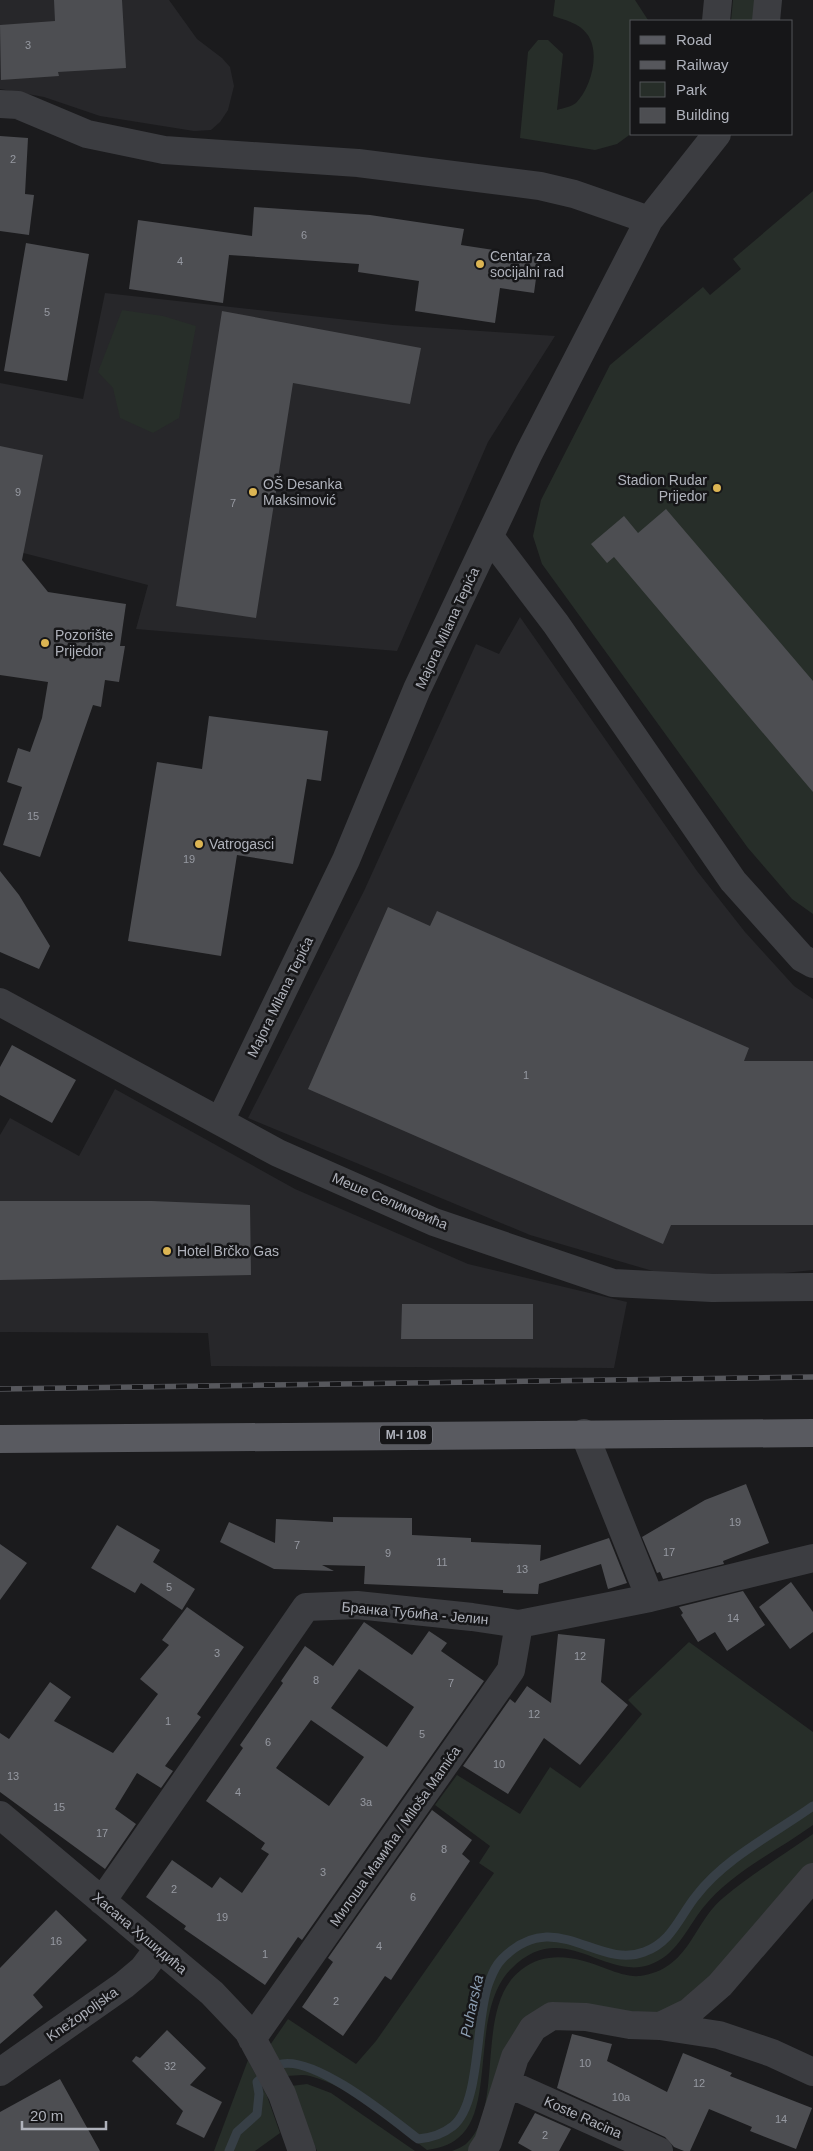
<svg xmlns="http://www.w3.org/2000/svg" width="813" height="2151" font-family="Helvetica,sans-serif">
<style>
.built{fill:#27272a}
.green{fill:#272e29}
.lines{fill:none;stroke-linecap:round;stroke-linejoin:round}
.stream{stroke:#373f46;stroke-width:9}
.building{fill:#4d4e52;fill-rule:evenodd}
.street{stroke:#3c3d41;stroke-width:28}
.primary{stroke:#595a60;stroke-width:28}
.rail-casing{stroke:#56575c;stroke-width:5.5}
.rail{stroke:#161618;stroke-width:4;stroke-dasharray:11;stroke-linecap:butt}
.poi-dot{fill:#dcb553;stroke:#161618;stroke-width:2}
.labels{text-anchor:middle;stroke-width:5;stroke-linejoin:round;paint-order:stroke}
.number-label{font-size:11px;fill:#9699a1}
.shield{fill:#161618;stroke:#81838a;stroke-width:1}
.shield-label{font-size:12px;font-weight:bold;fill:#afb2bb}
.poi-label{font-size:14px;fill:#afb2bb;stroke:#161618;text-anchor:start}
.street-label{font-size:14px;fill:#afb2bb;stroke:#161618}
.water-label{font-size:15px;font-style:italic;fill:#8b9db1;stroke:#161618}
</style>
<rect width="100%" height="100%" fill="#1b1b1d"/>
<path class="built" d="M0,0H169L197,39L222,58L230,67L234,86L228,110L220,122L211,130L194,131L100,116L44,97L0,89Z
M105,293L393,325L555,336L488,442L397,651L136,629L148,585L0,547V383L83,399Z
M520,617L697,871L745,932L794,986L813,999V1270L765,1275L663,1274L530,1235L248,1118L364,891L476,644L499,654Z
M115,1089L295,1189L468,1264L627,1302L614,1368L211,1366L208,1333L0,1332V1135L10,1118L79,1156Z"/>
<path class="green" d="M555,0H635L648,20L632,21V133L617,144L595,150L520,138L528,52L538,40H548L563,54L557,110C563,108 571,107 576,103C591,88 601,52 587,34C579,23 565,20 553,16Z
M733,0H755L753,21H731Z
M813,191V914L792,899L748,848L542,564L533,536L541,500L610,365L703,287L710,295L741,269L733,259Z
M122,310L163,316L196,326L179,418L153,433L120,418L113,388L98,372Z
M689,1642L813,1732V1825C776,1852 731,1872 702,1909C686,1930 676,1956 649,1965C603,1980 562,1917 511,1969C469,2011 497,2108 458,2138C449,2146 438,2148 427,2150C391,2123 354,2088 310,2076C303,2074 294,2076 286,2076L268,2048L288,2019L356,2064L376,2041L494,1873L479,1863L490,1846L435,1805L457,1775L520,1814L550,1767L580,1788L642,1714L628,1700Z
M813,1834V1881L751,1951L654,2020L553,2015L481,2151H452C457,2149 462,2147 466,2144C506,2108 473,2007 521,1970C548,1949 579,1958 607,1969C618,1973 629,1977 640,1976C690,1969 692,1924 723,1898C752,1874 783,1855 813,1834Z
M248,2060L267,2096L280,2133L255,2151H214Z
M307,2084L331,2093L415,2151H317L291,2086Z"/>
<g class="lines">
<path class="stream" d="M229,2151L237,2132L257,2114L259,2094L257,2082C263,2077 271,2067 278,2065C311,2052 392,2119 418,2139C430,2138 443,2134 453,2126C481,2103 475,2022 488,1985C492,1975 494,1967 502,1959C555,1905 597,1970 644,1952C672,1942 679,1917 696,1896C726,1857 774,1834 813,1806"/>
</g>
<path class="building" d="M54,0H122L126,68L58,72L59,76L1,80L0,25L55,21Z
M0,136L28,138L25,194L34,195L29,235L0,231Z
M254,207L370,215L464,229L461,245L539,257L534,293L500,288L495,323L415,311L419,281L358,272L359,264L229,255L223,303L129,289L138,220L252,236Z
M26,243L89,254L67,381L4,371Z
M222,311L421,348L410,404L293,383L256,618L176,606Z
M0,446L43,455L22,560L48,592L126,604L120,646H125L119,682L105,680L101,707L93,705L40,857L3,845L22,787L7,782L18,748L30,752L42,718L48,682L0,675Z
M666,509L813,681V792L614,557L607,563L591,544L624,516L638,533Z
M209,716L328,731L321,781L307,779L293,864L237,855L221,956L128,941L157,762L202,769Z
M0,871L19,895L50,946L39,969L0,952Z
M388,907L430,926L437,911L749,1048L744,1061H813V1225H671L663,1244L308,1089Z
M12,1045L76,1080L52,1123L0,1095V1067Z
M0,1201H152L250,1205L251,1275L0,1280Z
M402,1304H533V1339H401Z
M746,1484L769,1543L723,1561L724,1564L663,1579L660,1572L657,1573L642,1537L705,1500Z
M333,1517L412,1518V1535L471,1538V1542L541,1545L540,1561L609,1538L627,1583L608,1589L601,1564L539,1584L538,1594L503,1593V1590L364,1584L365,1566L322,1565L334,1571L274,1569L220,1542L229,1522L275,1543L276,1519L333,1522Z
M117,1525L160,1550L153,1562L195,1589L182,1610L141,1583L135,1593L91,1568Z
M0,1544L27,1563L0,1600Z
M791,1582L813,1612V1632L790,1649L759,1607Z
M743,1591L765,1625L727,1651L715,1632L698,1642L681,1615L683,1613L679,1607Z
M187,1607L244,1647L197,1714L201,1717L165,1766L173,1771L161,1788L137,1773L115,1809L136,1824L105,1869L0,1792V1733L9,1739L50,1682L71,1697L54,1721L113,1753L158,1694L140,1679L169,1645L162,1640Z
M364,1622L412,1655L429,1631L447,1643L441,1651L484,1681L302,1940L298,1937L265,1985L184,1929L186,1926L146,1897L172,1860L212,1888L220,1877L242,1893L269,1854L261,1849L265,1843L206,1801L243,1748L240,1745L283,1683L281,1681L305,1646L333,1666ZM359,1669L414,1707L387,1747L331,1708ZM311,1720L364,1757L329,1806L276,1768Z
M558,1634L605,1639L601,1682L628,1705L580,1765L544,1738L508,1794L463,1766L510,1699L515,1703L527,1686L551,1703Z
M432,1810L472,1840L462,1854L470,1861L391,1980L385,1976L343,2036L302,2007L333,1962L328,1958Z
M56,1910L87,1940L33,1995L43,2007L0,2044V1968Z
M167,2030L206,2068L190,2085L222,2102L204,2138L176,2124L183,2111L132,2061L136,2056L140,2058Z
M572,2034L612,2044L607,2061L667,2092L683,2053L732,2073L730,2076L812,2108L796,2149L750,2131L752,2127L709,2109L690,2151H684L674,2147L665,2137L557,2088Z
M60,2079L100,2151H0V2112Z
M535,2113L571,2129L559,2151H532L518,2143Z"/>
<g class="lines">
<path class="street" d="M716,21L718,0
M766,21L768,0
M0,104L18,105L87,134L164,150L358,163L540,186L574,194L649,220
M490,537L556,624L733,881L802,958L813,964
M0,1002L278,1153L434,1222L613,1283L712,1288L813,1287
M220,1121L346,860L417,689L529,453L649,220L717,134
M584,1433L650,1598
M0,1815L212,1993L248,2031L282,2094L302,2151
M102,1901L306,1607L357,1605L472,1617L519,1624L650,1598L813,1558
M660,2026L689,2012L720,1985L813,1877
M252,2039L511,1670L519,1624
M0,2072L124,1985L143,1969L158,1949
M507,2083L659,2151
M482,2151L488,2142L515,2057L533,2028L552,2016L586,2017L630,2025L660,2026L719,2035L772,2053L813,2072"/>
<path class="primary" d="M0,1439L813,1433"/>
<defs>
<path id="rail" d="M0,1389L813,1377"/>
</defs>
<use href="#rail" class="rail-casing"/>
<use href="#rail" class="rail"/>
</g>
<g class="poi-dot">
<circle cx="480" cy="264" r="5"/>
<circle cx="717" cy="488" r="5"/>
<circle cx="253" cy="492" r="5"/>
<circle cx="45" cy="643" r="5"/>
<circle cx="199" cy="844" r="5"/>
<circle cx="167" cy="1251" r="5"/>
</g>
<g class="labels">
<g class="number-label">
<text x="28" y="49">3</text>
<text x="13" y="163">2</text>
<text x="304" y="239">6</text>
<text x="180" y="265">4</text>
<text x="47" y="316">5</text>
<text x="18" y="496">9</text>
<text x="233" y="507">7</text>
<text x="33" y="820">15</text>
<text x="189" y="863">19</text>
<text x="526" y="1079">1</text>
<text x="735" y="1526">19</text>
<text x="297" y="1549">7</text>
<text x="669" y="1556">17</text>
<text x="388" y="1557">9</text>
<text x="442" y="1566">11</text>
<text x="522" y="1573">13</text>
<text x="169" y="1591">5</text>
<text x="733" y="1622">14</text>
<text x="217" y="1657">3</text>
<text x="580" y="1660">12</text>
<text x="316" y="1684">8</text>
<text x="451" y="1687">7</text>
<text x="534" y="1718">12</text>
<text x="168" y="1725">1</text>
<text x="422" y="1738">5</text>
<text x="268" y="1746">6</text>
<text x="499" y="1768">10</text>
<text x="13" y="1780">13</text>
<text x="238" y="1796">4</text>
<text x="366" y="1806">3a</text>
<text x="59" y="1811">15</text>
<text x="102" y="1837">17</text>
<text x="444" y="1853">8</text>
<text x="323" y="1876">3</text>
<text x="174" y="1893">2</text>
<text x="413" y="1901">6</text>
<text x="222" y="1921">19</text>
<text x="56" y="1945">16</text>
<text x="379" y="1950">4</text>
<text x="265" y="1958">1</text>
<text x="336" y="2005">2</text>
<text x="585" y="2067">10</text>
<text x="170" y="2070">32</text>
<text x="699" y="2087">12</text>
<text x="621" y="2101">10a</text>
<text x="781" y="2123">14</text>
<text x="545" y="2139">2</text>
</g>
<rect class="shield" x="380" y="1425.5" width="52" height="19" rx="4"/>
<g class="shield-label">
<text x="406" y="1439">M-I 108</text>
</g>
<g class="poi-label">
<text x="490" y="261">Centar za<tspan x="490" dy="16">socijalni rad</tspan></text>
<text x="707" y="485" text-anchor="end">Stadion Rudar<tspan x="707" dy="16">Prijedor</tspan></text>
<text x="263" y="489">OŠ Desanka<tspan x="263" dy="16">Maksimović</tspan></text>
<text x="55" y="640">Pozorište<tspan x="55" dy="16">Prijedor</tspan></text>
<text x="209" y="849">Vatrogasci</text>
<text x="177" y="1256">Hotel Brčko Gas</text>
</g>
<g class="street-label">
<text transform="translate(447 628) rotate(-65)" y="5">Majora Milana Tepića</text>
<text transform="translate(280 997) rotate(-64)" y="5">Majora Milana Tepića</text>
<text transform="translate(390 1201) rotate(23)" y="5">Меше Селимовића</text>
<text transform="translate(415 1613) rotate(5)" y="5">Бранка Тубића - Јелин</text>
<text transform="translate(395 1836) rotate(-55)" y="5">Милоша Мамића / Miloša Mamića</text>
<text transform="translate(140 1933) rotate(40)" y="5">Хасана Хушидића</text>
<text transform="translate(82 2014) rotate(-35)" y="5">Knežopoljska</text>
<text transform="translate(583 2117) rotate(24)" y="5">Koste Racina</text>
</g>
<g class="water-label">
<text transform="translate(472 2006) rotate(-78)" y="5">Puharska</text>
</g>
</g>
<rect x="630" y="20" width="162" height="115" fill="#161618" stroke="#535459"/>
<rect x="640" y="36" width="25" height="8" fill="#595a60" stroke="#535459"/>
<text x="676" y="45" font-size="15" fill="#afb2bb">Road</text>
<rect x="640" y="61" width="25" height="8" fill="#56575c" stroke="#535459"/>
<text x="676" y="70" font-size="15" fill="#afb2bb">Railway</text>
<rect x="640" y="82" width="25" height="15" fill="#272e29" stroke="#535459"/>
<text x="676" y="95" font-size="15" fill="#afb2bb">Park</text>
<rect x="640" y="108" width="25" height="15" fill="#4d4e52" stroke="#535459"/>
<text x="676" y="120" font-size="15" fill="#afb2bb">Building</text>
<path d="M22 2121v8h84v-8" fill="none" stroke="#afb2bb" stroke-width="2.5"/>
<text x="30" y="2121" font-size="15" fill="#afb2bb" stroke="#161618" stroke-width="4" paint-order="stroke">20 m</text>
</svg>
